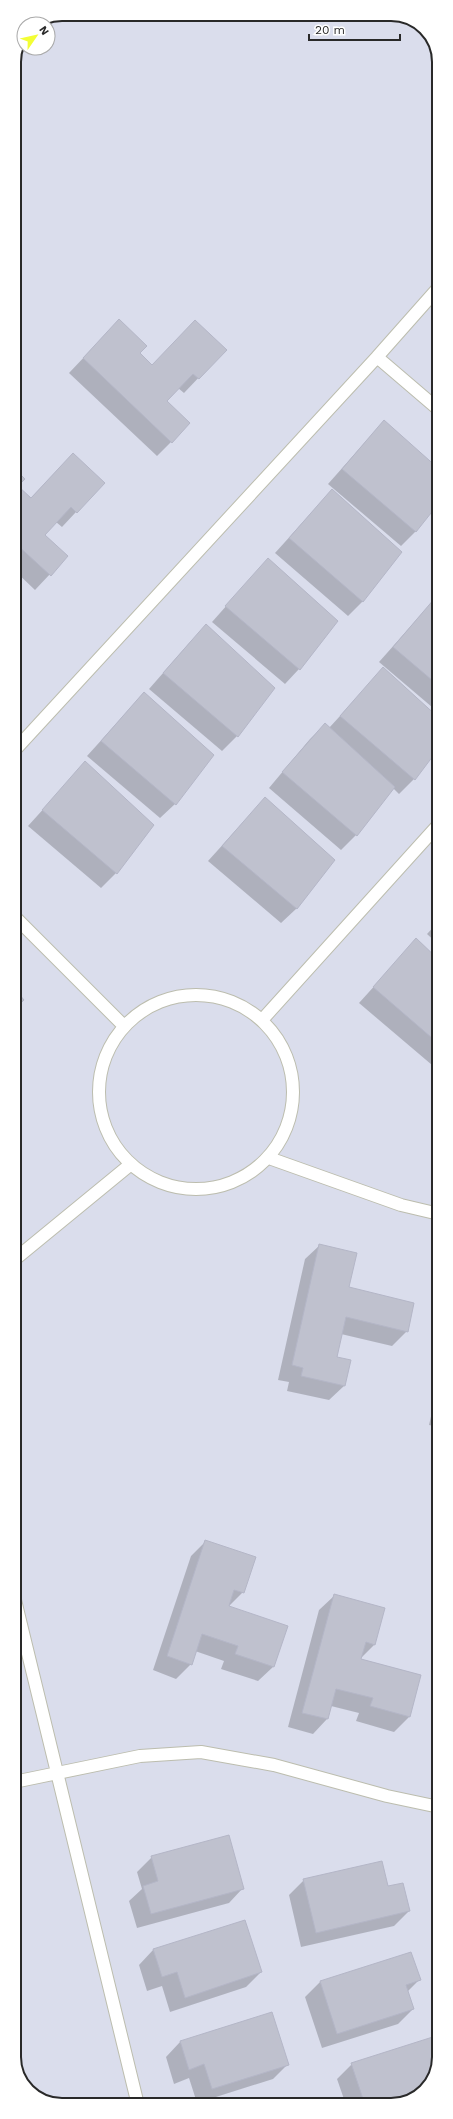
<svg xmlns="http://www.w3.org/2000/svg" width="453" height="2119" font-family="'Work Sans',sans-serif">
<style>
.shadow{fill:#0003}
.building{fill:#bfc1ce;stroke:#b4b6c7}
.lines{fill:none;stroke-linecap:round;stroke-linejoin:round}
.service-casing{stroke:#bcbdae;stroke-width:14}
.service{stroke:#fff;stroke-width:12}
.rim{fill:none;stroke:#292929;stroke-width:2}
</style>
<rect width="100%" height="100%" fill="#daddec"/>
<path class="shadow" d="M105,335L138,353L152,366L225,350L184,393L178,388L166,401L171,442L157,456L69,373Z
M384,421L439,501L415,532L401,546L328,484Z
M59,469L76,512L62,527L56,522L44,535L67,556L35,590L14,570V470L17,486L30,499Z
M332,490L363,601L348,616L275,553Z
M268,559L337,621L299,669L285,684L212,622Z
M435,599L439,602V713L379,662Z
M192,640L237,736L222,751L149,689Z
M383,669L439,747L414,779L399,794L393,788L356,835L341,850L269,788L310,739L325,725L329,728Z
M144,693L175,804L160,818L87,756Z
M85,763L153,825L116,873L101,888L28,826Z
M265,798L334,860L296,909L281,923L208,861Z
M439,921V945L427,934Z
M416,940L439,961V1058L432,1065L359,1003Z
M320,1245L348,1288L407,1331L392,1346L341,1334L336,1358L344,1386L329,1400L287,1391L289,1382L278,1380L305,1259Z
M439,1382V1427L429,1425Z
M206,1541L243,1592L228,1607L286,1627L273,1667L258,1681L221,1669L224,1661L195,1651L191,1664L176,1679L153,1670L191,1556Z
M334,1596L375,1644L360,1659L420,1675L409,1717L394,1732L356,1721L359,1713L331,1706L327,1719L313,1734L288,1727L319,1610Z
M152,1857L243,1888L229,1903L137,1928L129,1901L142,1889L137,1872Z
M304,1880L387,1888L409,1911L394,1926L301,1947L289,1895Z
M244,1921L261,1972L246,1987L170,2012L162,1986L147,1991L139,1965L153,1950Z
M410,1953L419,1980L407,1992L413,2009L398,2024L322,2048L305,1997L320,1982Z
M271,2013L288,2064L273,2079L197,2103L189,2078L174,2084L166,2057L180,2042Z
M439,2036V2057L427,2088L397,2105H346L337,2079L352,2064Z"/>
<path class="building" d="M119,319L147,346L140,353L152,365L195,320L227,350L199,379L193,374L167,401L190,423L172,443L83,358Z
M384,420L439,469V503L416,532L342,469Z
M73,453L105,483L77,513L71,507L45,535L68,556L51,576L14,542V468L25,479L18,486L31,498Z
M332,489L402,552L363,602L289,538Z
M268,558L338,621L300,670L225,606Z
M435,598L439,601V686L393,647Z
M206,624L275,688L238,737L163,673Z
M383,667L439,718V748L415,780L340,716Z
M144,692L214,755L176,805L101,741Z
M325,723L395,787L357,836L282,772Z
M85,761L154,825L117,874L42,810Z
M265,797L335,860L297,909L222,846Z
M416,938L439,960V1044L373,987Z
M14,988L24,1000L14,1009Z
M319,1244L357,1253L349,1287L414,1303L408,1332L346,1317L337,1357L351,1360L345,1386L301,1376L303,1368L292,1365Z
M205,1540L256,1557L244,1593L234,1590L229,1606L288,1626L274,1667L235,1654L238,1646L202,1634L192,1665L167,1656Z
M334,1594L385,1608L375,1645L366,1642L361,1659L421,1675L410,1717L370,1706L373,1698L336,1689L328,1719L302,1713Z
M229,1835L244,1889L151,1914L143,1886L158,1881L151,1856Z
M382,1861L388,1886L403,1883L410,1911L316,1933L303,1879Z
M245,1920L262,1972L185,1998L177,1972L162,1977L153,1949Z
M411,1952L421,1980L406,1985L414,2009L337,2034L320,1981Z
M272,2012L289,2065L212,2089L204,2064L189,2070L180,2041Z
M439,2035V2057L427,2088L397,2105H365L351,2063Z
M298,2099L300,2105H282Z"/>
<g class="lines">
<defs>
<path id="service" d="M377,357L439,287
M14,751L377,357L439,410
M14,916L124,1026
M99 1092a97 97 0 1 1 194 0a97 97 0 1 1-194 0Z
M262,1020L439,824
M269,1158L401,1205L439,1214
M14,1260L131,1164
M14,1596L138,2105
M14,1782L140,1756L201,1752L274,1765L387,1796L439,1807"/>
</defs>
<use href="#service" class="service-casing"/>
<use href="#service" class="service"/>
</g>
<path d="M0 0H453V2119H0ZM62 21H391A41 41 0 0 1 432 62V2057A41 41 0 0 1 391 2098H62A41 41 0 0 1 21 2057V62A41 41 0 0 1 62 21Z" fill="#fff" fill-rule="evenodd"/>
<path class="rim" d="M62 21H391A41 41 0 0 1 432 62V2057A41 41 0 0 1 391 2098H62A41 41 0 0 1 21 2057V62A41 41 0 0 1 62 21Z"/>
<g transform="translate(36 36) rotate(56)"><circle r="19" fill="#ffffff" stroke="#a9a9a9"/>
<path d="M0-3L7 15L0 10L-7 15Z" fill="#f3fe35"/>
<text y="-6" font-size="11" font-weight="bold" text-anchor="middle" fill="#292929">N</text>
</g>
<path d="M309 34v6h91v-6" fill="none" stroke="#292929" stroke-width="2"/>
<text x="315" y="34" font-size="12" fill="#292929" stroke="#ffffff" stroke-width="3" paint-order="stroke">20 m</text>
</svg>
